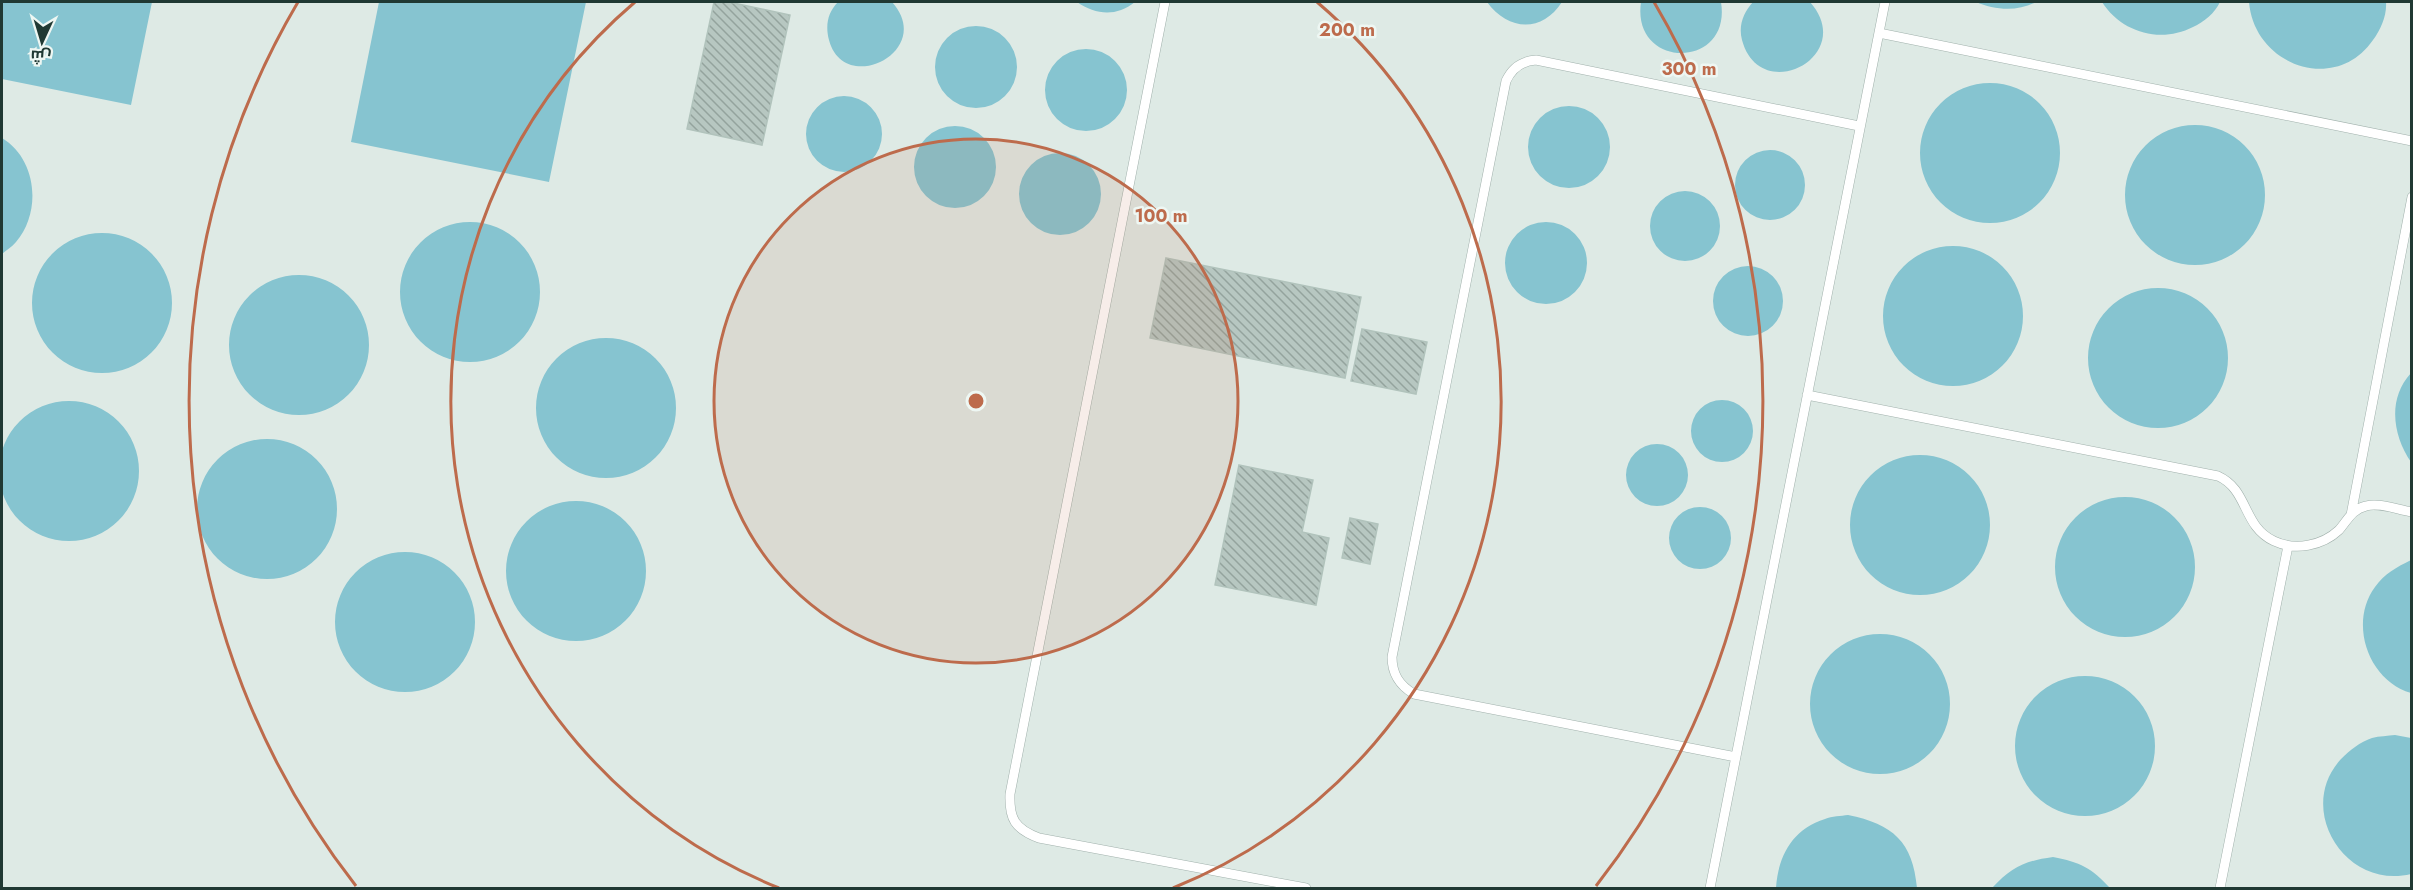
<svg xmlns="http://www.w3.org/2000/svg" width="2413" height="890" font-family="Jost,Cairo,sans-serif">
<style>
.water{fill:#86c4d0}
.building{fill:url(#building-back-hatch);stroke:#b1c3bc;stroke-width:1.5}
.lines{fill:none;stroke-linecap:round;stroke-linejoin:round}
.service-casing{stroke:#a1b1ac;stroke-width:10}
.service{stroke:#fff;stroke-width:9}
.ring{fill:none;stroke:#bd6b4c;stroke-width:3}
.centre{fill:#bd6b4c;stroke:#eef7f3;stroke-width:3}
.ring-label{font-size:18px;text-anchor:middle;font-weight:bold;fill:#bd6b4c;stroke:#eef7f3;stroke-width:5;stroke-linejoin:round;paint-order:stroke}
</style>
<defs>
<pattern id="building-back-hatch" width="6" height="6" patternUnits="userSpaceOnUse" patternTransform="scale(1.5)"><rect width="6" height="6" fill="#b7c7c1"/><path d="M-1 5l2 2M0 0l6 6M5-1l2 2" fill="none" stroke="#94a39d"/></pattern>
</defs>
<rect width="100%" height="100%" fill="#deeae5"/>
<path class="water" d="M2,2H152L131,105L2,79Z
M379,2H586L549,182L351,142Z
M838,2H892C936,51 844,97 829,40C825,25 828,12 838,2Z
M1077,2H1135C1116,17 1096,15 1077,2Z
M1487,2H1562C1542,33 1508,31 1487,2Z
M1641,2H1721C1732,70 1631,70 1641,2Z
M1753,2H1810C1858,56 1760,107 1742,40C1738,25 1744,12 1753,2Z
M1976,2H2036C2018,12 1994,10 1976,2Z
M2102,2H2220C2215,13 2204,22 2193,27C2160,44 2121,32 2102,2Z
M2249,2H2386C2387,15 2381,29 2373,40C2335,95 2254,65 2249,2Z
M935 67a41 41 0 1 1 82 0a41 41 0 1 1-82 0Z
M1045 90a41 41 0 1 1 82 0a41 41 0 1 1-82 0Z
M1920 153a70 70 0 1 1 140 0a70 70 0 1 1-140 0Z
M806 134a38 38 0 1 1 76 0a38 38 0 1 1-76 0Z
M1528 147a41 41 0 1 1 82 0a41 41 0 1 1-82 0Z
M2125 195a70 70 0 1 1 140 0a70 70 0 1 1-140 0Z
M914 167a41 41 0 1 1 82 0a41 41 0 1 1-82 0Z
M2,138C37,159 42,212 16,242C12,247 6,250 2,254Z
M1735 185a35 35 0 1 1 70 0a35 35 0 1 1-70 0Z
M1019 194a41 41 0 1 1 82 0a41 41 0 1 1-82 0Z
M1650 226a35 35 0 1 1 70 0a35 35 0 1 1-70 0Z
M1505 263a41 41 0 1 1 82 0a41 41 0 1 1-82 0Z
M400 292a70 70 0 1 1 140 0a70 70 0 1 1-140 0Z
M32 303a70 70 0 1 1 140 0a70 70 0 1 1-140 0Z
M1883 316a70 70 0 1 1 140 0a70 70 0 1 1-140 0Z
M1713 301a35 35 0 1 1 70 0a35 35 0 1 1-70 0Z
M229 345a70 70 0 1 1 140 0a70 70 0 1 1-140 0Z
M2088 358a70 70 0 1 1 140 0a70 70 0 1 1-140 0Z
M536 408a70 70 0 1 1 140 0a70 70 0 1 1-140 0Z
M2411,373V462C2393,436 2387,399 2411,373Z
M1691 431a31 31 0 1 1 62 0a31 31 0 1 1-62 0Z
M-1 471a70 70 0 1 1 140 0a70 70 0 1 1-140 0Z
M197 509a70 70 0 1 1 140 0a70 70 0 1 1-140 0Z
M1626 475a31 31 0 1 1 62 0a31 31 0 1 1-62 0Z
M1850 525a70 70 0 1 1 140 0a70 70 0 1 1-140 0Z
M2055 567a70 70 0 1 1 140 0a70 70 0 1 1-140 0Z
M506 571a70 70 0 1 1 140 0a70 70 0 1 1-140 0Z
M1669 538a31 31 0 1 1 62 0a31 31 0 1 1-62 0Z
M335 622a70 70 0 1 1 140 0a70 70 0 1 1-140 0Z
M2411,560V693C2369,681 2348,624 2375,587C2384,574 2397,567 2411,560Z
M1810 704a70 70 0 1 1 140 0a70 70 0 1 1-140 0Z
M2015 746a70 70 0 1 1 140 0a70 70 0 1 1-140 0Z
M2395,735L2411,738V874C2345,890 2295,809 2341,759C2350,750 2360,742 2372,738C2379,736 2388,736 2395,735Z
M1848,815C1893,824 1913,842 1917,888H1776C1778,857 1792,829 1825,819C1832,816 1841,816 1848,815Z
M2053,857C2080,862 2092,868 2110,888H1992C2012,867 2024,861 2053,857Z"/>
<path class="building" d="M714,2H729L790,15L762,145L687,129Z
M1166,258L1361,297L1345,378L1150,338Z
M1362,329L1427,342L1416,394L1351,381Z
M1239,465L1313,480L1302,532L1329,538L1316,605L1215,585Z
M1350,518L1378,524L1370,564L1342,558Z"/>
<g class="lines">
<defs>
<path id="service" d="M1165,2L1010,794C1009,819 1015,829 1039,838L1306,888
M1879,33L2412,141
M1807,395L2218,476C2249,490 2242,526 2274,541C2295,551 2322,546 2339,530C2347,521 2352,509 2366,506C2379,502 2398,510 2412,512
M2351,515L2412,197
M1736,757L1414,694C1399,685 1392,674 1392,657L1506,81C1512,68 1521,61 1536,60L1859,126
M1710,888L1885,2
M2220,888L2288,546"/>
</defs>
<use href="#service" class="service-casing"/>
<use href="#service" class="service"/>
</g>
<circle cx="976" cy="401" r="262" fill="#bd6b4c" fill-opacity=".12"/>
<g class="ring">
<circle cx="976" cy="401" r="262"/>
<path d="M779 888A525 525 0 0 1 635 2M1317 2A525 525 0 0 1 1173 888"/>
<path d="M356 886A787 787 0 0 1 298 2M1654 2A787 787 0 0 1 1596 886"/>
</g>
<circle cx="976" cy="401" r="9" class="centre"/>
<g class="ring-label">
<text x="1347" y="36">200 m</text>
<text x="1689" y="75">300 m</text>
<text x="1161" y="222">100 m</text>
</g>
<rect width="2413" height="890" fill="none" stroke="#203933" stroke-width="6"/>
<g transform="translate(42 42) rotate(184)" stroke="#eef7f3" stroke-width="4.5" paint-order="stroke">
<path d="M0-4.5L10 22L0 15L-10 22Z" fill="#203933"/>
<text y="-9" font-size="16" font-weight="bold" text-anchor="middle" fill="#203933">ش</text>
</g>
</svg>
